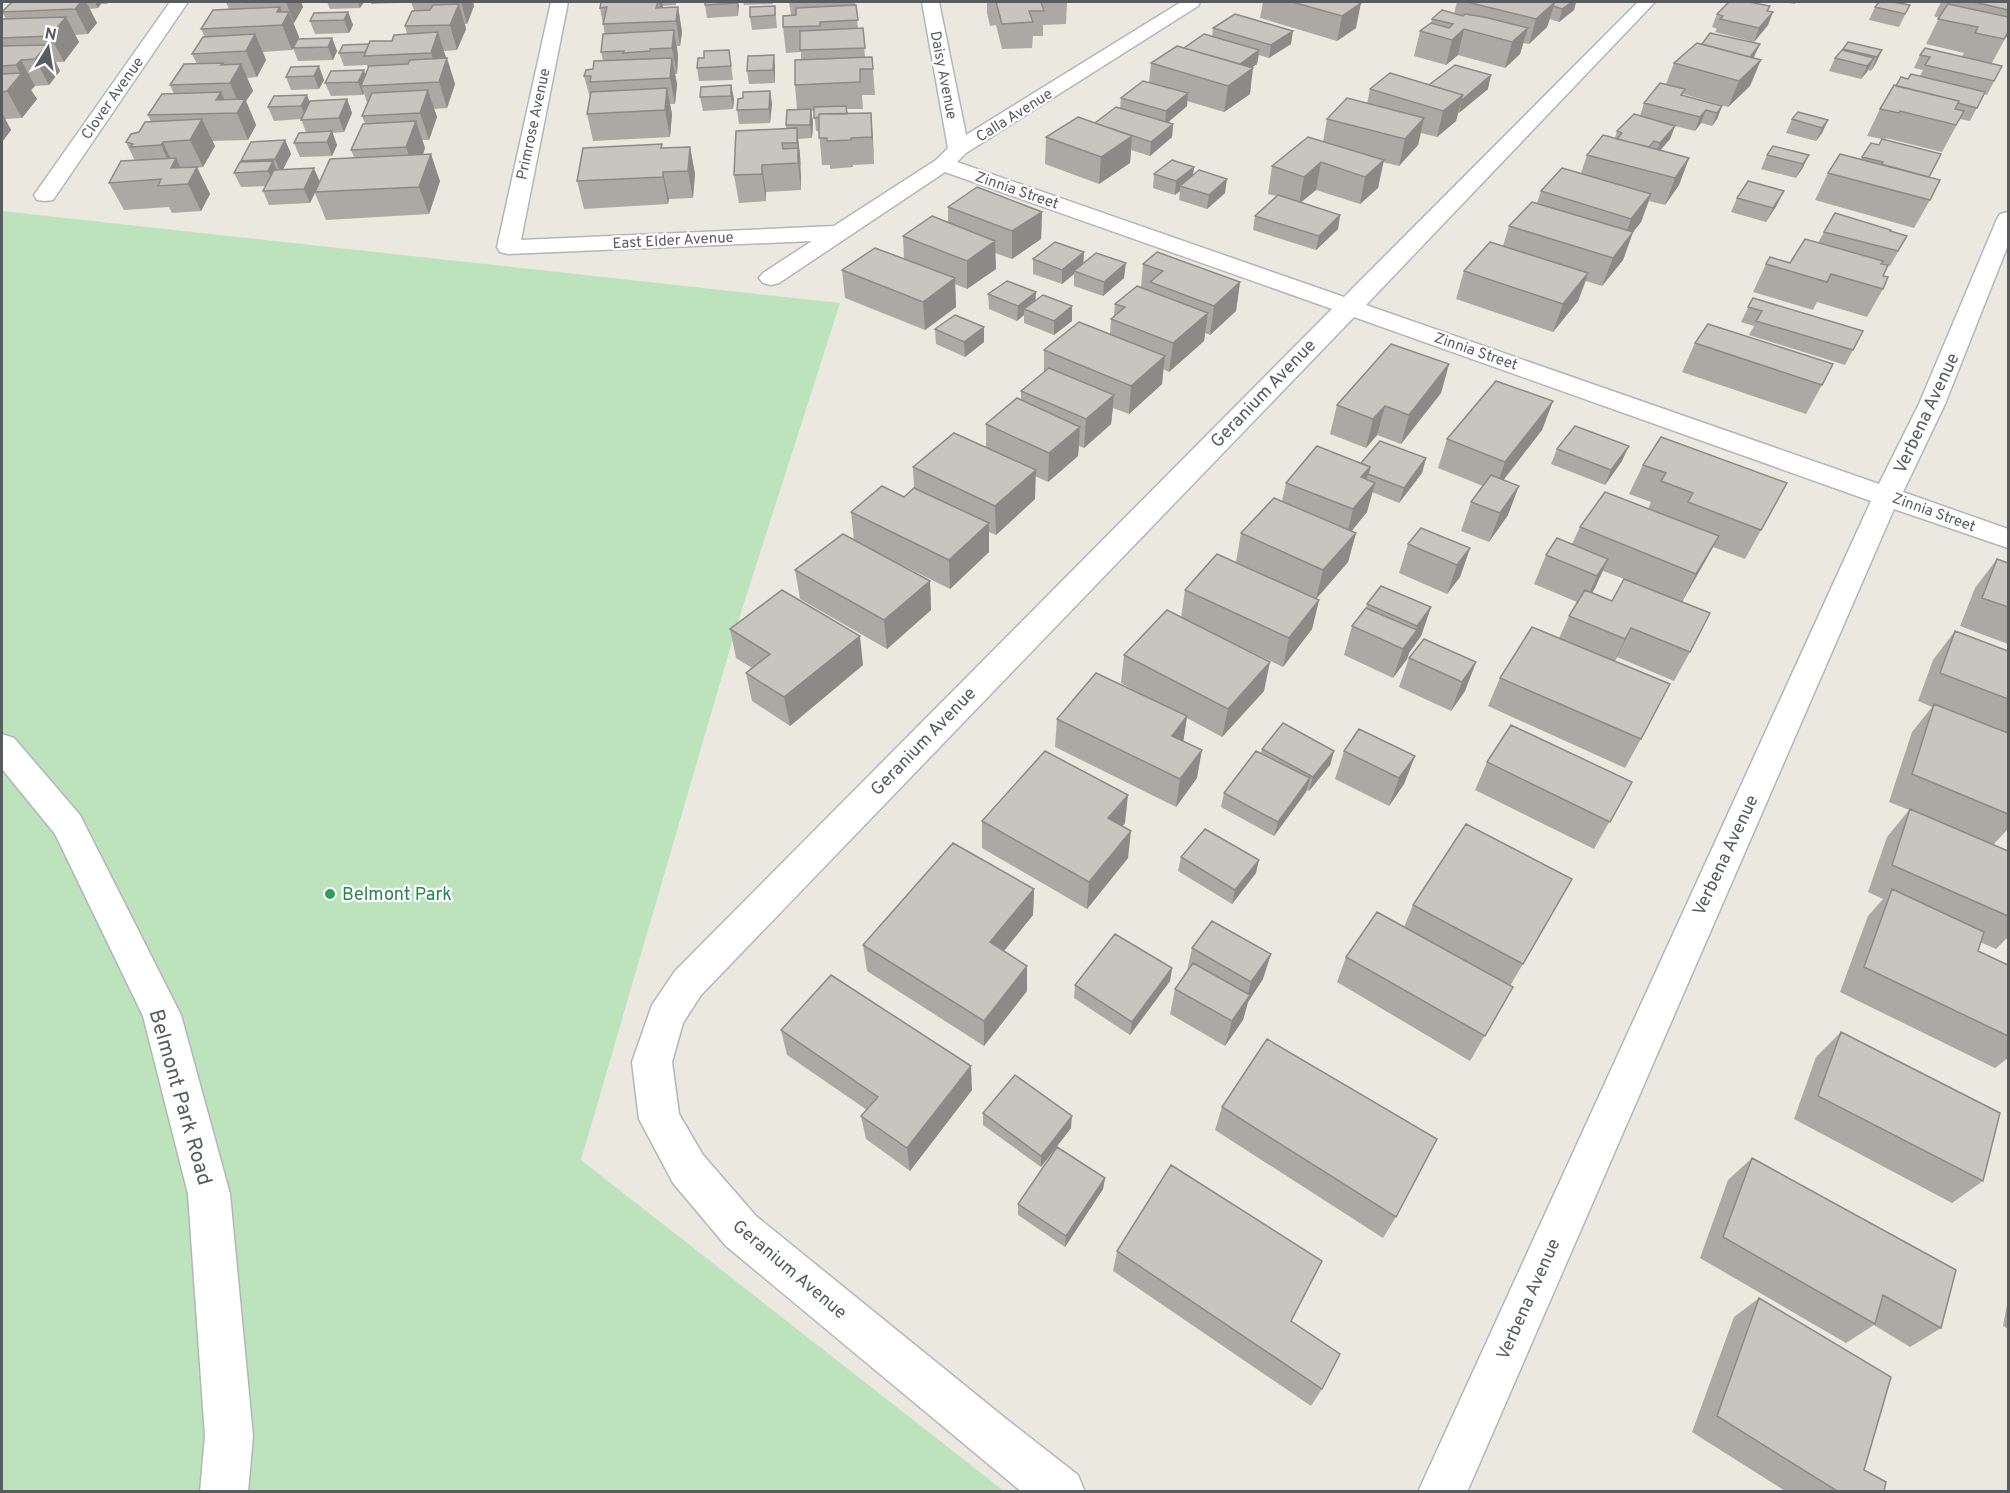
<svg xmlns="http://www.w3.org/2000/svg" width="2010" height="1493" font-family="Overpass,sans-serif">
<style>
.green{fill:#bde3bc}
.lines{fill:none;stroke-linecap:round;stroke-linejoin:round}
.service-casing{stroke:#b2b6ba;stroke-width:3}
.minor-casing{stroke:#b2b6ba;stroke-width:3}
.service{fill:#fff;fill-rule:evenodd}
.minor{fill:#fff;fill-rule:evenodd}
.wall{fill:#aca9a4;fill-rule:evenodd}
.shaded-wall{fill:#8c8a86}
.building{fill:#c8c5bf;stroke:#8c8a86;stroke-width:1.5}
.leisure-dot{fill:#2e9e5b;stroke:#fff;stroke-width:2}
.labels{text-anchor:middle;stroke-width:4.5;stroke-linejoin:round;paint-order:stroke}
.far-street-label{font-size:15px;fill:#585c60;stroke:#fff}
.street-label{font-size:18px;fill:#585c60;stroke:#fff}
.leisure-label{font-size:18px;fill:#27864d;stroke:#fff;text-anchor:start}
.near-street-label{font-size:21px;fill:#585c60;stroke:#fff}
</style>
<rect width="100%" height="100%" fill="#ebe8df"/>
<path class="green" d="M2,211L840,303L736,628L581,1160L1004,1491L2,1492Z"/>
<g class="lines">
<defs>
<path id="service" d="M2,734L14,738L80,815L181,1015L230,1194L253,1436L248,1492H200L205,1436L188,1194L143,1016L55,834L2,769Z"/>
<path id="minor" d="M170,2H188L53,200L45,201L37,200L34,195Z
M551,2H568L521,240L834,226L936,160L948,148L922,2H939L966,135L1181,2H1200L1198,6L966,153L957,162L1344,297L1638,2H1655L1366,305L1879,484L1919,404L1997,219L2000,214L2008,212V245L1945,404L1903,492L2008,529V548L1894,509L1467,1492H1418L1871,501L1354,317L701,995L683,1023L672,1062L679,1114L703,1155L756,1216L1005,1418L1078,1475L1085,1492H1022L726,1246L673,1183L639,1119L632,1062L652,1005L675,971L1332,309L945,172L779,283L771,285L763,283L759,278L763,273L812,241L508,254L500,252L497,247Z"/>
</defs>
<use href="#service" class="service-casing"/>
<use href="#minor" class="minor-casing"/>
<use href="#service" class="service"/>
<use href="#minor" class="minor"/>
</g>
<path class="wall" d="M12,2H109L107,4H101L98,8L90,9L97,23L88,34L75,35L79,42L64,62H56L60,71L49,85L35,86L31,90L37,99L22,118L5,119L11,130L2,142V19H6L2,12Z
M226,2H301L303,7L294,23H293L299,37L298,39L332,38L337,51L333,60L298,61L293,48L292,50L263,52L266,60L257,77L247,78L253,91L246,101L256,125L248,140L212,141L215,146L203,167L197,168L210,194L201,211L172,213L169,207L124,210L109,183L135,161L126,142L151,122L148,115L174,94L170,85L197,64L192,54L205,37L201,29L229,9Z
M327,2H364L360,8L330,9Z
M371,2H397V3L371,4Z
M411,2H473L474,6L467,24H465L466,29L457,50L444,51L455,84L447,108L434,109L437,117L429,140H422L425,148L423,154L440,181L429,214L326,220L315,193L310,203L269,205L263,191L266,186L241,187L234,173L242,162L241,161L285,140L291,154L283,169L320,181L354,157L351,150L365,124L362,116L367,103L364,93L363,95L331,96L325,83L365,75L368,69L367,65L344,66L339,53L369,44L392,41L407,34L405,26L414,10Z
M601,2H676V5L663,6V8L678,7L682,32L680,46H677L678,56L677,74H675L677,84L675,104H670L672,114L670,137L593,141L587,114L590,98L584,76L603,61L601,52L605,34L600,8Z
M738,2V16L707,18L705,5Z
M743,2H773V4L744,5Z
M789,2H855L858,28H863L865,57H872L875,95H862L863,109H847V113H871L874,164L853,165V167L830,169V165H822L819,131H816L814,111H811L813,123L812,138L798,139L800,155L801,190L766,192V201L739,203L734,175L786,129V125L797,110L795,85L801,60V52L786,53L783,27L791,15Z
M987,2H1067L1066,24L1043,25V36H1033L1032,48L1002,49L996,25L990,26L987,13Z
M1263,2H1356V28L1337,41L1260,18Z
M1457,2H1576L1574,10L1559,22L1550,19L1547,27L1529,44L1523,43L1520,54L1505,68L1458,55L1446,65L1414,56L1420,31L1431,23L1432,19L1454,14Z
M1782,2H1796L1795,4Z
M1941,2H2008V38L2006,37L1992,63L2002,66L1987,95L1984,94L1970,121L1960,119L1942,152L1886,138L1885,140L1929,177L1930,200L1914,228L1815,200L1828,173L1861,159L1871,143L1879,145L1882,139L1867,136L1880,109L1896,86L1908,79L1920,76L1923,70L1914,68L1920,55L1962,56L1964,53L1926,44L1939,18L1934,16Z
M1910,5L1899,27L1869,20L1875,7Z
M775,6L777,28L752,30L750,17Z
M1769,11L1768,25L1754,42L1715,32L1717,29L1712,27L1717,14Z
M348,12L353,25L349,33L315,34L310,21Z
M1213,28L1291,44L1269,58L1259,55L1257,64L1252,67L1250,94L1224,112L1187,101V106L1168,122L1173,124L1172,137L1150,156L1131,150L1130,163L1099,184L1045,164L1046,137L1095,123L1120,108L1121,98L1149,83L1151,63L1184,48L1212,36Z
M1848,42L1882,50L1876,63L1871,71L1868,70L1861,79L1829,71L1835,58L1842,50Z
M729,50L733,80L699,81L697,68L704,58Z
M774,55L775,68V83L749,84L747,71Z
M1754,58L1750,86L1728,107L1683,94V96L1722,106L1717,119L1712,126L1701,123L1695,131L1675,126L1670,139L1661,150L1689,158L1679,185L1665,205L1649,201L1641,222L1633,232L1623,260L1602,286L1586,281L1578,301L1553,332L1456,299L1464,271L1503,246L1509,226L1537,203L1541,191L1581,173L1587,155L1615,138L1617,131L1640,116L1644,103L1666,84L1674,63Z
M291,67L324,80L319,89L291,90L286,77Z
M731,85L734,99L733,109L703,111L700,97Z
M1429,85L1488,89L1458,113L1456,121L1437,137L1421,133L1418,145L1399,166L1383,162L1378,188L1360,204L1316,190L1301,202L1340,215L1338,229L1316,250L1253,230L1255,216L1276,196L1268,194L1272,166L1323,142L1327,119L1367,104L1370,89Z
M770,91L772,104L770,123L739,124L737,110L743,98Z
M347,99L352,113L344,132L332,133L337,145L332,156L300,157L294,143L306,132L301,119L274,121L268,107Z
M1792,119L1828,120L1822,133L1816,141L1786,133Z
M662,144V148L690,147L695,174L693,198L669,199L668,204L584,209L577,181Z
M1767,155H1809L1802,169L1796,178L1761,169Z
M1194,167L1193,175L1225,193L1207,209L1179,200L1180,191L1175,195L1153,188L1154,174Z
M1737,198L1777,205L1766,222L1731,212Z
M948,207L1042,212L1041,239L1012,259L995,253L996,269L967,289L955,284L956,307L925,330L845,298L842,270L904,259L903,236L948,222Z
M1824,232H1890L1907,236L1890,266L1881,263L1883,276V289L1867,317L1817,302L1813,310L1753,292L1766,264L1790,263L1818,243Z
M1084,252L1083,264L1124,278L1103,296L1074,286V274L1062,284L1033,274V259Z
M1143,264L1240,282L1236,311L1210,335L1205,333L1204,341L1169,372L1163,369L1162,384L1129,414L1113,408L1111,424L1084,448L1079,446L1078,456L1048,482L1035,476V499L996,535L989,532V552L950,589L878,553L930,581L931,610L887,649L800,599L795,570L854,540L851,512L904,497L914,488L913,467L986,448V424L1021,400V391L1044,373V350L1110,334L1111,319L1114,316L1115,304L1141,287Z
M988,294L1035,300L1072,306V321L1054,335L1024,323V315L1017,321L989,309Z
M1753,298L1853,350L1845,365L1749,335L1754,326L1741,322Z
M984,327V342L965,357L936,344L935,329Z
M1695,343L1822,385L1806,414L1682,372Z
M1449,364L1441,393L1401,444L1377,435L1366,448L1330,434L1337,405Z
M1553,401L1542,430L1503,480L1508,515L1489,542L1461,531L1471,502L1483,486L1438,468L1447,439Z
M1557,449L1622,461L1605,485L1551,464Z
M1426,458L1422,473L1399,503L1372,492L1367,512L1351,531L1356,533L1348,562L1316,599L1319,600L1312,629L1283,667L1218,636L1264,691L1222,737L1187,718L1183,741L1197,778L1176,807L1055,747L1057,719L1142,695L1121,683L1124,655L1181,618L1185,590L1299,591L1236,562L1241,533L1282,501L1286,483L1361,463Z
M1643,465L1787,483L1745,559L1713,547L1682,602L1690,652L1674,681L1617,657L1614,661L1641,739L1625,768L1488,706L1500,678L1559,638L1569,616L1577,602L1534,584L1546,555L1572,544L1580,527L1648,509L1651,502L1629,494ZM1603,571L1624,579L1612,601L1592,592Z
M1408,544L1470,548L1460,577L1447,594L1399,573Z
M1997,559L2008,563V644L1960,626L1975,588Z
M1367,604L1431,607L1421,636L1409,653L1407,659L1393,678L1344,655L1352,626L1366,608Z
M730,629L863,665L790,726L752,701L746,673L752,668L736,658Z
M1955,631L2008,651V829L1993,845L2008,851V937L1996,949L1980,942L1978,951L2008,965V1058L1995,1068L1840,992L1868,916L1883,899L1868,892L1887,837L1909,810L1889,802L1912,732L1932,707L1918,701L1933,660Z
M1409,658L1476,662L1465,691L1451,711L1399,687Z
M1262,749L1334,751L1330,765L1309,791L1307,790L1306,792L1274,836L1221,807L1224,793L1261,753Z
M1344,751L1415,756L1404,784L1389,806L1335,779Z
M1487,762L1632,782L1594,849L1475,790Z
M982,821L1125,823L1122,826L1128,858L1087,909L982,848Z
M1181,857L1256,873L1232,904L1178,871Z
M1572,879L1510,986L1513,987L1470,1061L1337,982L1346,957L1404,927L1413,905Z
M1034,889L1033,915L1004,951L1027,991L984,1046L867,971L863,945Z
M1192,948L1263,979L1248,1002L1243,1020L1225,1046L1170,1014L1175,989L1187,971Z
M1172,968L1170,981L1130,1035L1074,998L1075,985Z
M781,1030L972,1090L910,1171L866,1139L861,1116L867,1110L787,1055Z
M1841,1032L1983,1181L1952,1203L1794,1119L1816,1057Z
M1222,1107L1396,1217L1383,1238L1215,1130Z
M983,1113L1071,1128L1041,1167L983,1125Z
M1752,1158L1941,1328L1910,1347L1874,1325L1846,1343L1700,1258L1728,1180Z
M1105,1178L1103,1189L1065,1247L1018,1215V1204Z
M1117,1251L1291,1321L1322,1389L1311,1406L1113,1271Z
M1759,1298L1864,1470L1884,1491H1785L1692,1432L1734,1317Z
M2008,1299V1329L2003,1326Z"/>
<path class="shaded-wall" d="M77,2H86L97,23L88,34L75,9Z
M95,2H100L101,4L98,8Z
M286,2H301L303,7L294,23Z
M358,2H364L360,8Z
M461,2H473L474,6L467,24Z
M659,2H662L663,6L661,16Z
M737,2H738L739,6L738,16Z
M1555,2L1547,27L1529,44L1536,19Z
M1572,2H1576L1574,10L1559,22L1562,9Z
M1361,3L1356,28L1337,41L1342,16Z
M459,4L466,29L457,50L450,25Z
M280,7L285,19L289,12L299,37L292,50L277,12Z
M678,7L682,32L680,46L676,21Z
M348,12L353,25L349,33L344,20Z
M1773,12L1768,25L1754,42L1759,28Z
M66,17L79,42L64,62L50,36Z
M1528,28L1520,54L1505,68L1512,42Z
M1464,29L1458,55L1446,65L1452,40Z
M674,30L678,56L677,74L672,48Z
M1293,31L1291,44L1269,58L1271,45Z
M438,32L446,58L439,78L431,53Z
M255,34L266,60L257,77L246,51Z
M332,38L337,51L333,60L328,47Z
M1760,44L1754,57L1743,73L1748,60Z
M47,45L60,71L49,85L35,59Z
M1259,50L1257,64L1234,80L1236,67Z
M1882,50L1876,63L1871,71L1877,57Z
M774,55L775,68V83L773,70Z
M447,58L455,84L447,108L439,82Z
M672,58L677,84L675,104L670,78Z
M1874,58L1867,72L1861,79L1867,66Z
M21,60L35,86L31,90L37,99L22,118L7,91L21,75L16,65Z
M1761,60L1750,86L1728,107L1739,81Z
M223,63L231,82L241,64L253,91L246,101L256,125L248,140L237,113L240,107L230,83L221,65Z
M319,66L324,80L319,89L314,76Z
M1253,68L1250,94L1224,112L1228,86Z
M364,70L368,83L361,86L364,93L363,95L358,82Z
M1491,75L1488,89L1459,113L1462,100Z
M731,85L734,99L733,109L731,96Z
M667,88L672,114L670,137L665,110Z
M428,90L437,117L429,140L420,113Z
M770,91L772,104L770,123L769,109Z
M221,92L230,113L216,100Z
M1188,93L1187,106L1165,125L1166,111Z
M307,95L312,109L306,119L301,106Z
M1463,95L1456,121L1437,137L1443,111Z
M347,99L352,113L344,132L339,118Z
M1722,106L1717,119L1712,126L1717,113Z
M811,109L813,123L812,138L810,125Z
M1706,110L1701,123L1695,131L1700,117Z
M2,113L11,130L2,142Z
M871,113L873,139L874,164L872,137Z
M1424,118L1418,145L1399,166L1405,139Z
M202,119L215,146L203,167L190,140Z
M1828,120L1822,133L1816,141L1822,128Z
M416,121L425,148L416,175L406,147Z
M1173,124L1172,137L1150,156L1151,142Z
M1675,126L1670,139L1654,157L1660,143Z
M797,128L800,155L801,170L797,143Z
M332,131L337,145L332,156L327,142Z
M1132,136L1130,163L1099,184L1101,157Z
M285,140L291,154L281,173L275,159Z
M163,142L173,164L176,158L188,183L197,167L210,194L201,211L188,184H179L161,145Z
M690,147L695,174L693,198L688,171Z
M798,148L801,175V190L798,163Z
M431,154L440,181L429,214L419,187Z
M1809,155L1802,169L1796,178L1803,164Z
M1689,158L1679,185L1665,205L1675,178Z
M1384,160L1378,188L1360,204L1365,177Z
M273,161L279,175L274,185L268,171Z
M1321,162L1316,190L1299,204L1304,177Z
M762,165L766,192V201L762,174Z
M1194,167L1192,181L1180,186V191L1175,195L1176,181Z
M314,168L320,182L310,203L304,189Z
M663,172L669,199L668,204L663,177Z
M1227,179L1225,193L1207,209L1209,195Z
M1784,191L1777,205L1766,222L1773,208Z
M1651,194L1641,222L1621,247L1631,219Z
M1042,212L1041,239L1012,259V231Z
M1340,215L1338,229L1316,250L1319,236Z
M1633,232L1623,260L1602,286L1613,258Z
M995,241L996,269L967,289V261Z
M1084,252L1083,266L1074,271V274L1062,284V270Z
M1126,263L1124,278L1103,296L1104,282Z
M1588,273L1578,301L1553,332L1563,304Z
M955,278L956,307L925,330L923,302Z
M1240,282L1236,311L1210,335L1214,306Z
M1036,292L1035,306L1024,309V315L1017,321L1018,306Z
M1072,306V321L1054,335V321Z
M1208,313L1204,341L1169,372L1173,343Z
M984,327V342L965,357L964,342Z
M1165,356L1162,384L1129,414L1131,386Z
M1449,364L1441,393L1401,444L1409,415Z
M1114,395L1111,424L1084,448L1086,419Z
M1553,401L1542,430L1495,491L1505,462Z
M1385,406L1377,435L1366,448L1373,419Z
M1080,427L1078,456L1048,482L1049,453Z
M1629,446L1622,461L1605,485L1611,470Z
M1426,458L1422,473L1399,503L1404,488Z
M1370,467L1362,496L1361,477Z
M1036,470L1035,499L996,535L995,506Z
M1375,483L1367,512L1346,538L1353,509Z
M1519,486L1508,515L1489,542L1500,513Z
M989,523V552L950,589L949,560Z
M1356,533L1348,562L1316,599L1323,570Z
M1719,536L1703,565L1681,603L1696,574Z
M1470,548L1460,577L1447,594L1457,565Z
M1608,559L1595,588L1584,605L1597,576Z
M930,581L931,610L887,649L884,620Z
M1319,600L1312,629L1283,667L1289,638Z
M1431,607L1421,636L1409,653L1407,659L1393,678L1403,649L1416,631L1417,626Z
M1631,628L1617,657L1611,668L1625,639Z
M860,636L863,665L790,726L784,697Z
M1270,662L1264,691L1222,737L1228,709Z
M1476,662L1465,691L1451,711L1462,682Z
M1187,716L1183,744L1172,736Z
M1202,750L1197,778L1176,807L1180,779Z
M1334,751L1330,765L1309,791L1313,777Z
M1415,756L1404,784L1389,806L1399,778Z
M1310,778L1306,792L1274,836L1278,822Z
M1128,795L1125,823L1106,845L1108,818Z
M1131,831L1128,858L1087,909L1089,882Z
M1259,860L1256,873L1232,904L1235,890Z
M1034,889L1033,915L990,968V942Z
M1271,954L1263,979L1248,1002L1243,1020L1225,1046L1232,1021L1246,1001L1251,982Z
M1027,966V991L984,1046V1021Z
M1172,968L1170,981L1130,1035L1132,1022Z
M971,1066L972,1090L910,1171L907,1148Z
M1072,1116L1071,1128L1041,1167V1156Z
M1105,1178L1103,1189L1065,1247L1066,1236Z"/>
<path class="building" d="M12,2H81L75,9L2,12Z
M601,2H658L656,8L678,7L676,21L603,24L607,7L600,8Z
M705,2H737L736,3L705,5Z
M996,2H1041L1044,11H1029L1033,22L1002,24Z
M1292,2H1356L1361,3L1342,16Z
M1467,2H1555L1536,19Z
M1554,2H1572L1562,9L1553,6L1555,2Z
M1729,2H1749L1770,6L1767,11L1773,12L1759,28L1720,19L1723,16L1717,14Z
M1879,2H1893L1910,5L1905,14L1875,7Z
M1974,2H2008V10Z
M459,4L450,25L405,26L412,11L430,10L433,5Z
M1948,4L2008,17V32L2004,39L1975,33L1978,27L1938,19Z
M856,5L858,20L820,22V26L783,27V16L796,15V8Z
M775,6V15L750,17V7Z
M280,7L277,12H289L282,25L201,29L213,10Z
M1442,10L1463,16L1465,14L1484,17L1528,28L1512,42L1464,29L1452,40L1420,31L1431,23L1449,28L1453,24L1432,19Z
M348,12L344,20L310,21L314,13Z
M1235,14L1293,31L1271,45L1213,28Z
M66,17L50,36L2,38V19Z
M863,28L865,48L800,50V31Z
M674,30L672,48L650,49V51L623,53L624,51L601,52L603,34Z
M438,32L431,53L364,56L370,41H392L394,35Z
M1710,33L1760,44L1750,57L1702,44Z
M255,34L246,51L192,54L203,37Z
M1204,34L1259,50L1240,64L1184,48Z
M332,38L328,47L293,48L298,39Z
M1848,42L1882,50L1877,57L1843,49Z
M1697,43L1761,60L1739,81L1674,63Z
M369,44L365,52L339,53L343,45Z
M47,45L35,59L21,60L16,65L2,66V46Z
M1177,46L1253,68L1228,86L1151,63Z
M1925,48L2002,66L1994,81L1925,65L1930,57L1920,55Z
M729,50L731,66L697,68L698,58H704V51Z
M1842,50L1874,58L1867,66L1835,58Z
M774,55L773,70L747,71L748,56Z
M872,57L873,69H860V82L795,85V60Z
M447,58L439,82L361,86L369,66L408,64L410,60Z
M672,58L670,78L590,82L591,76H584L586,70L593,69L594,61Z
M223,63L221,65L241,64L230,83L170,85L184,64Z
M1455,65L1491,75L1462,100L1461,99L1463,95L1429,85Z
M319,66L314,76L286,77L291,67Z
M364,70L358,82L325,83L331,71Z
M22,73L7,91L2,92V74Z
M1390,73L1463,95L1443,111L1370,89Z
M1911,74L1985,92L1977,108L1958,103L1959,101L1896,86L1901,77L1908,79Z
M1143,81L1188,93L1166,111L1121,98Z
M1660,83L1685,89L1681,95L1722,106L1717,113L1706,110L1700,117L1644,103Z
M731,85V96L700,97L701,87Z
M1894,85L1959,101L1955,109L1964,111L1956,125L1900,111L1899,113L1880,109Z
M667,88L665,110L587,114L591,92Z
M428,90L420,113L362,116L372,93Z
M770,91L769,109L737,110L738,99L743,98V92Z
M221,92L216,100L245,99L237,113L148,115L162,94Z
M307,95L301,106L268,107L274,96Z
M1347,98L1424,118L1405,139L1327,119Z
M347,99L339,118L301,120L310,101Z
M846,106L847,114H819V117L814,118V107Z
M1116,107L1173,124L1151,142L1095,123Z
M811,109L810,125H786L787,110Z
M1798,112L1828,120L1822,128L1792,119Z
M871,113L872,137L851,138V140L827,141V138H819V114Z
M1634,114L1675,126L1660,143L1654,141L1649,147L1617,139L1622,133L1617,131Z
M1078,117L1132,136L1101,157L1046,137Z
M202,119L190,140L163,142L161,145L130,147L133,144L126,142L131,134L139,132L145,122Z
M416,121L406,147L351,150L363,124Z
M797,128V143H782L783,149L798,148V163L762,165V174L734,175L736,131Z
M332,131L327,142L294,143L299,133Z
M1603,135L1689,158L1675,178L1587,155Z
M1308,137L1384,160L1365,177L1321,162L1304,177L1272,166Z
M1882,139L1941,154L1929,177L1881,164L1883,162L1862,157L1871,143L1879,145Z
M285,140L275,159L241,161L251,142Z
M662,144L661,148L690,147L688,171L663,172V177L577,181L583,148Z
M1773,146L1809,155L1803,164L1767,155Z
M431,154L419,187L315,192L330,159Z
M1840,154L1940,180L1930,200L1828,173Z
M176,158L171,168L197,167L188,184L158,186L161,179L109,183L121,161Z
M1172,160L1194,167L1176,181L1154,174Z
M273,161L268,171L234,173L240,162Z
M314,168L304,189L263,191L274,170Z
M1562,168L1651,194L1631,219L1541,191Z
M1199,170L1227,179L1209,195L1180,186Z
M1748,181L1784,191L1773,208L1737,198Z
M977,187L1042,212L1012,231L948,207Z
M1278,195L1340,215L1319,236L1255,216Z
M1532,202L1633,232L1613,258L1509,226Z
M1835,213L1891,230L1890,231L1907,236L1898,251L1824,232Z
M932,216L995,241L967,261L903,236Z
M1805,239L1883,261L1881,264L1888,265L1883,276L1888,277L1883,289L1831,274L1827,282L1766,264L1770,257L1790,263Z
M1055,242L1084,252L1062,270L1033,259Z
M1490,242L1588,273L1563,304L1464,271Z
M875,248L955,278L923,302L842,270Z
M1157,252L1240,282L1214,306L1150,282L1163,271L1143,264Z
M1096,253L1126,263L1104,282L1074,271Z
M1007,281L1036,292L1018,306L988,294Z
M1137,286L1208,313L1173,343L1111,319L1125,307L1115,304Z
M1043,295L1072,306L1054,321L1024,309Z
M1753,298L1863,331L1853,350L1756,321L1762,311L1748,307Z
M955,315L984,327L964,342L935,329Z
M1079,322L1165,356L1131,386L1044,350Z
M1708,324L1833,364L1822,385L1695,343Z
M1391,344L1449,364L1409,415L1385,406L1373,419L1337,405Z
M1049,368L1114,395L1086,419L1021,391Z
M1496,381L1553,401L1505,462L1447,439Z
M1017,398L1080,427L1049,453L986,424Z
M1575,426L1629,446L1611,470L1557,449Z
M954,433L1036,470L995,506L913,467Z
M1661,437L1787,483L1761,530L1688,502L1693,493L1661,481L1666,473L1643,465Z
M1380,441L1426,458L1404,488L1368,474L1370,467L1361,463Z
M1317,446L1370,467L1361,477L1375,483L1353,509L1286,483Z
M1491,475L1519,486L1500,513L1471,502Z
M882,486L904,497L914,488L989,523L949,560L851,512Z
M1605,492L1719,536L1696,574L1580,527Z
M1274,498L1356,533L1323,570L1241,533Z
M1421,528L1470,548L1457,565L1408,544Z
M843,534L930,581L884,620L795,570Z
M1557,538L1608,559L1597,576L1546,555Z
M1217,554L1319,600L1289,638L1185,590Z
M1997,559L2008,563V607L1982,598Z
M1624,579L1710,613L1690,652L1631,628L1625,639L1569,616L1585,590L1612,601Z
M1381,586L1431,607L1417,626L1367,604Z
M782,590L860,636L784,697L746,673L770,654L730,629Z
M1366,608L1417,630L1403,649L1352,626Z
M1167,610L1270,662L1228,709L1124,655Z
M1532,627L1670,684L1641,739L1500,678Z
M1955,631L2008,651V699L1940,673Z
M1424,639L1476,662L1462,682L1409,658Z
M1096,673L1187,716L1172,736L1202,750L1180,779L1057,719Z
M1934,704L2008,733V814L1912,774Z
M1283,723L1334,751L1313,777L1262,749Z
M1511,725L1632,782L1610,822L1487,762Z
M1359,729L1415,756L1399,778L1344,751Z
M1045,751L1128,795L1108,818L1131,831L1089,882L982,821Z
M1256,751L1310,778L1278,822L1224,793Z
M1910,809L2008,851V916L1892,865Z
M1466,824L1572,879L1523,964L1413,905Z
M1205,829L1259,860L1235,890L1181,857Z
M953,843L1034,889L990,942L1027,966L984,1021L863,945Z
M1892,889L1984,932L1978,951L2008,965V1036L1864,967Z
M1377,912L1513,987L1485,1036L1346,957Z
M1212,921L1271,954L1251,982L1192,948Z
M1115,934L1172,968L1132,1022L1075,985Z
M1193,963L1250,995L1232,1021L1175,989Z
M831,975L971,1066L907,1148L861,1116L878,1097L781,1030Z
M1841,1032L2000,1113L1983,1181L1818,1096Z
M1267,1039L1437,1139L1396,1217L1222,1107Z
M1015,1075L1072,1116L1041,1156L983,1113Z
M1057,1147L1105,1178L1066,1236L1018,1204Z
M1752,1158L1956,1270L1941,1328L1883,1295L1875,1324L1723,1237Z
M1171,1165L1322,1261L1291,1321L1340,1354L1322,1389L1117,1251Z
M1759,1298L1891,1377L1864,1470L1886,1482L1884,1491H1837L1717,1416Z"/>
<circle class="leisure-dot" cx="330" cy="894" r="6"/>
<g class="labels">
<g class="far-street-label">
<text transform="translate(944 75) rotate(79)" y="5">Daisy Avenue</text>
<text transform="translate(112 98) rotate(-55)" y="5">Clover Avenue</text>
<text transform="translate(1014 115) rotate(-32)" y="5">Calla Avenue</text>
<text transform="translate(533 124) rotate(-78)" y="5">Primrose Avenue</text>
<text transform="translate(1017 190) rotate(19)" y="5">Zinnia Street</text>
<text transform="translate(673 240) rotate(-3)" y="5">East Elder Avenue</text>
<text transform="translate(1476 351) rotate(19)" y="5">Zinnia Street</text>
<text transform="translate(1934 512) rotate(20)" y="5">Zinnia Street</text>
</g>
<g class="street-label">
<text transform="translate(1263 393) rotate(-46)" y="6">Geranium Avenue</text>
<text transform="translate(1926 413) rotate(-65)" y="6">Verbena Avenue</text>
<text transform="translate(923 741) rotate(-46)" y="6">Geranium Avenue</text>
<text transform="translate(1725 855) rotate(-65)" y="6">Verbena Avenue</text>
<text transform="translate(790 1269) rotate(40)" y="6">Geranium Avenue</text>
<text transform="translate(1528 1299) rotate(-66)" y="6">Verbena Avenue</text>
</g>
<g class="leisure-label">
<text x="342" y="900">Belmont Park</text>
</g>
<g class="near-street-label">
<text transform="translate(181 1097) rotate(74)" y="7">Belmont Park Road</text>
</g>
</g>
<rect width="2010" height="1493" fill="none" stroke="#585c60" stroke-width="6"/>
<g transform="translate(48 48) rotate(11)" stroke="#ffffff" stroke-width="4.5" paint-order="stroke">
<path d="M0-4.5L10 22L0 15L-10 22Z" fill="#585c60"/>
<text y="-9" font-size="16" font-weight="bold" text-anchor="middle" fill="#585c60">N</text>
</g>
</svg>
